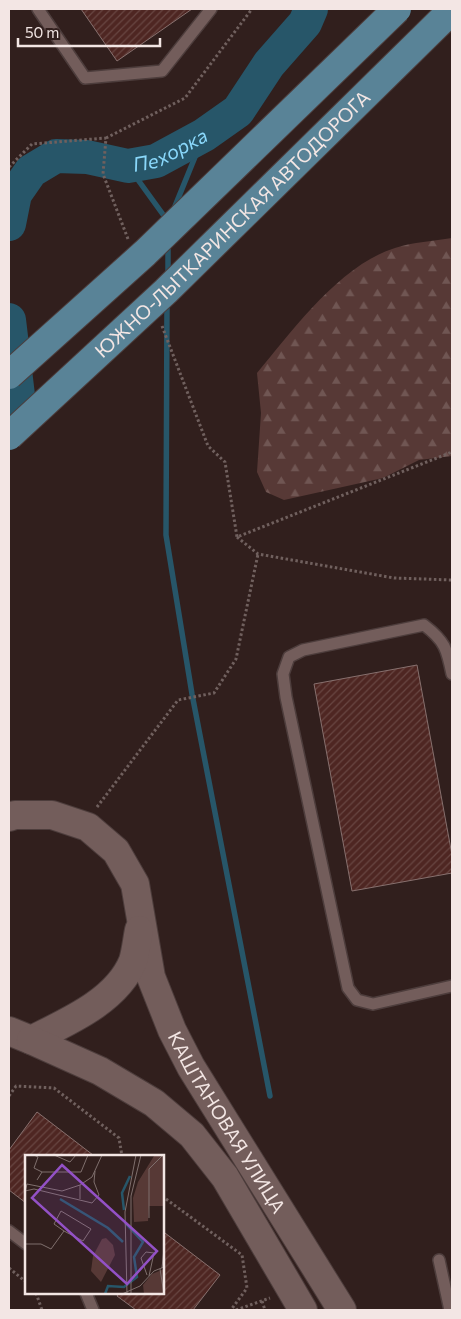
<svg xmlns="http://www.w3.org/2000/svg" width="461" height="1319" font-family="Commissioner,sans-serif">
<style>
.forest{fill:url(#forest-firs)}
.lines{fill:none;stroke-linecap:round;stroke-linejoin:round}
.stream{stroke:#275669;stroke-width:5.5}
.river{stroke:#275669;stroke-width:34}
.building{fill:url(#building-hatch);stroke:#87706e}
.lane-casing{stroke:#4d3d3c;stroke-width:14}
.secondary-casing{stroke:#4d3d3c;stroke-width:30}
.path{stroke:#70605e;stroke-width:3;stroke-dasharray:2.5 2.5;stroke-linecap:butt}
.lane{stroke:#735d5b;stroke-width:11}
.secondary{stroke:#735d5b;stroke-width:28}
.primary-bridge-casing{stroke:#4d3d3c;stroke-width:30;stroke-linecap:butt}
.primary-bridge{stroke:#598397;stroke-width:28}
.labels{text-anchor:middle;stroke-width:4;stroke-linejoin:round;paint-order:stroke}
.street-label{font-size:19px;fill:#f3e6e4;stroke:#311f1d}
.water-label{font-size:20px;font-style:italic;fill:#8ad8fb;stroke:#311f1d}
.inset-river{fill:none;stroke:#275669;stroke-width:2.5}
.inset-road{fill:none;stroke:#7f6f6d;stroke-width:1}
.view{fill:#9351c6;fill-opacity:0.15;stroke:#9351c6;stroke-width:2.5}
.inset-edge{fill:none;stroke:#f3e6e4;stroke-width:2.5}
</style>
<defs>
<pattern id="forest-firs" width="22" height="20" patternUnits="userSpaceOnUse" patternTransform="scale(1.25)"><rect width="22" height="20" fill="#573936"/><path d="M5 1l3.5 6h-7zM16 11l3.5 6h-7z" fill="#705653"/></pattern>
<pattern id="building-hatch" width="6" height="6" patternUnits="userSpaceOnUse" patternTransform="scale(1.25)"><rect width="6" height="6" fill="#4e2622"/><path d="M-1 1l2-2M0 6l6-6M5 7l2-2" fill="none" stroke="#684642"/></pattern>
</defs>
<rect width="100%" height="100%" fill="#311f1d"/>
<path class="forest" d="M452,238V456L419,460L383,478L284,500L266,492L257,472L261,413L257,373C293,330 340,265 395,248C413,242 434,241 452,238Z"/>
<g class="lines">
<path class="stream" d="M128,166L167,220
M173,211L204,135
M168,276V242
M167,302L166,535L192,694L270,1096"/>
<g class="river">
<path id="s1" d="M9,224L15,194L31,171L56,156L87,157L128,166L156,161L204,135L238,111L269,64L305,23L311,9"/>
<path d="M9,320L19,404L9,430"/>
</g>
</g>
<path class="building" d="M81,9H192L117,61Z
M417,665L452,855V873L352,891L314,684Z
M37,1112L93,1155L91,1156H26V1203L9,1190V1150Z
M165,1233L220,1275L193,1310H136L117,1296L119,1293H162V1236Z"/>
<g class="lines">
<defs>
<path id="lane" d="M38,9L85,78L162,71L211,9
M452,674C447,649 445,641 424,625L303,650L289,657L283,674L286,697L348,988L357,1000L373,1004L452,986
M9,1231L26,1244
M439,1260L450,1310
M86,1293L93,1310"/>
<g id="secondary">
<path id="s2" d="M9,817L15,815H52L88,827L116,851L135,884L151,977L172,1030L191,1067L342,1310"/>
<path d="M9,1031L31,1040C67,1022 117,1001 133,961C136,951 137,940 139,930"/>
<path d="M31,1040L100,1071L154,1103L192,1135L225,1177L303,1310"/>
</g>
</defs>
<use href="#lane" class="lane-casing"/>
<use href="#secondary" class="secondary-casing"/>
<path class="path" d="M106,138L185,98L252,9
M9,167L32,144L106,138L103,174L128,239
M162,326L208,446L225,462L237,537L452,452
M237,537L258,554L394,578L452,580
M97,807L178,700L214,693L236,659L258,554
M9,1096L16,1086L54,1088L119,1138L122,1156
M162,1196L242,1255L247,1288L231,1310
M9,1268L26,1282
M36,1293L42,1310
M262,1301L265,1310
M236,1310L270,1298"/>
<use href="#lane" class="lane"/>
<use href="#secondary" class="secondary"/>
<defs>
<g id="primary-bridge">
<path d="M9,375L145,253L397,9"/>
<path id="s3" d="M9,436L166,291L452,10"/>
</g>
</defs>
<use href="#primary-bridge" class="primary-bridge-casing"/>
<use href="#primary-bridge" class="primary-bridge"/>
</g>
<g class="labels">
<g class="street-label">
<text dy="7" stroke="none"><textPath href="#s3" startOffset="308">ЮЖНО-ЛЫТКАРИНСКАЯ АВТОДОРОГА</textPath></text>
<text dy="7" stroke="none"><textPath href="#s2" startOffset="415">КАШТАНОВАЯ УЛИЦА</textPath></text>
</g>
<g class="water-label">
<text dy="7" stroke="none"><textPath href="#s1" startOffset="206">Пехорка</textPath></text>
</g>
</g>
<g transform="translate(25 1155)">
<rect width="139" height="139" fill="#311f1d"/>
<path d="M81,83L88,90L90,100L76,127L66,116L68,101L77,84Z" fill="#573936"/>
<path d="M139,0V51H124L123,66L109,67L108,43L113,27L129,1ZM139,114V139H119L118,130L127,119Z" fill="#573936"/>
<path class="inset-river" d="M35,44L83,73L98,87M99,55L97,38L105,21M80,139L83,131L99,132L112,122L109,102L118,87L100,68"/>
<path class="inset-road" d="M9,0L13,2L9,13L17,17L12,25M29,0L45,7L51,0M17,17H56L63,0M0,36L9,34L67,48L74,40L69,27L70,16M0,37L2,29L37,36L55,30M55,44V30L67,22L77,0M124,63V14L138,0M0,89H16L26,94L39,76L58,86L66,74L36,56L29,69L39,76M137,113L139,93M135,114L139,139M122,120L116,103L121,97L129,98L124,121M97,139L115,131L129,116L139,112M102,139L100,57L111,0M106,139V41L116,0"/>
<path class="view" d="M37,10L132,96L102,129L7,43Z"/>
<rect width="139" height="139" class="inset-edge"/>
</g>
<rect width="461" height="1319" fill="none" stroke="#f3e6e4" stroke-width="20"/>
<path d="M18 38v8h142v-8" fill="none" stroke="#f3e6e4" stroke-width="2.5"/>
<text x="25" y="38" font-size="15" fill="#f3e6e4" stroke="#311f1d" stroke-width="4" paint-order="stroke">50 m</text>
</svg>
